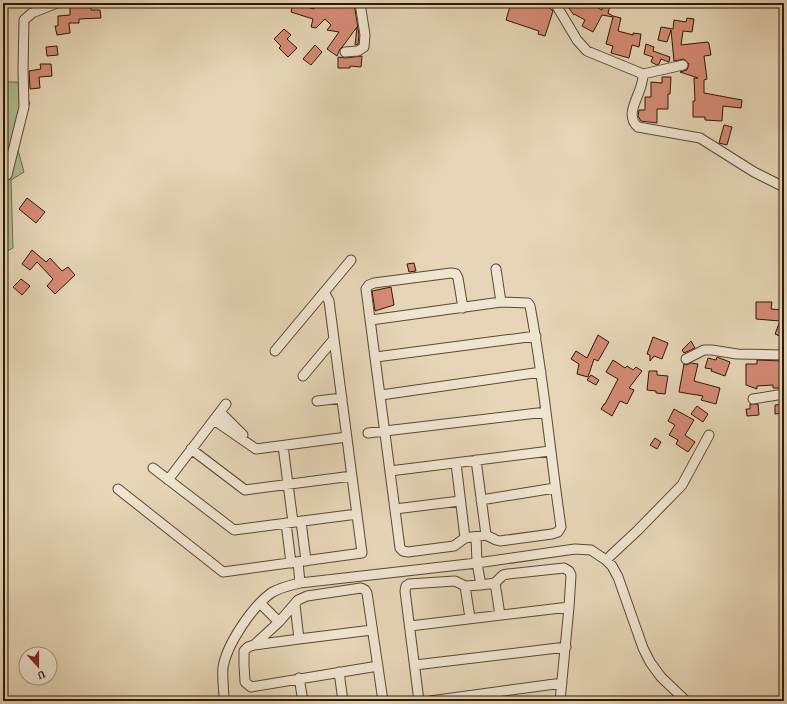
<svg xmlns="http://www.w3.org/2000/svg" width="787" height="704" font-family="Alegreya,serif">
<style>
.green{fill:#b0bf93;stroke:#6e6c4c}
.building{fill:#d68b76;stroke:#2d1804}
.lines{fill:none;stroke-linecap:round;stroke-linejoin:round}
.street-casing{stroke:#5b4831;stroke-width:11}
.street{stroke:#efe4d0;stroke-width:9}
</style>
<rect width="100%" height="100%" fill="#e6d6b7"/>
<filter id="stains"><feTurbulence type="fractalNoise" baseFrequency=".005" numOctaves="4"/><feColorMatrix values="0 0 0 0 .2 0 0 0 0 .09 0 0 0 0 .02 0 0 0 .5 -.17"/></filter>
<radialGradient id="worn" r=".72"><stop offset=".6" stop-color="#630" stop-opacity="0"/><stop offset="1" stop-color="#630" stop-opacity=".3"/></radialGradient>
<path class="green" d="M3,82H17L30,103L15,139L24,172L11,180L13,248L3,253Z"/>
<path class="building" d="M71,3H91V10H100L101,18L79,19V23H69L70,33L57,35L55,26H58V16L70,15V7H71Z
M293,3L314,9L315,3H354L359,35L358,44L355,45L357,27L343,46L340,49L337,56L327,49L339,32L327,30L331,25L325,19L316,28L311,27L313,19L291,12Z
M511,3H536L550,8L553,11L545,36L538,34L539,31L506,20Z
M565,3H589L602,10L603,5L610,6L608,13L613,16L621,18L618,31L633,35V33L641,34L639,47L632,45L629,58L611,53L613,46L606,44L613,17L602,15L593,32L582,26L585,20L574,14V15Z
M687,18L694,19L692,32L683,31L681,45L708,42L709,44L711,55L704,56L707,79L704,80V93L742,100L741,108L723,106L722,121L705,120V117H693V101H695L694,78H698L680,72L687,70L689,64L684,59L674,61L671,30L667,42L658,40L661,27L673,29L674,20L686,22Z
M284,29L291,35L287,39L297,48L288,57L279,48L281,46L274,39Z
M646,44L654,47L653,51L670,57L669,62L661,59L659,64L657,65L651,62L653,57L644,54Z
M315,45L322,52L311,65L303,59Z
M57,46L58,55L47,56L46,47Z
M362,56L361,67L350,66V68H338V57L345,58Z
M40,64H51L52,76L39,77L40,88L30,89L29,71L41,69Z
M662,77H671L670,94H668V109H657V123L641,121L638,116L639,110H645V97H651V82L662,83Z
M724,125L732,127L727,145L719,143Z
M27,198L45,212L36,223L19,209Z
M32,250L46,262L50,258L62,271L68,267L75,275L55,294L47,286L53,279L37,262L30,270L22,264Z
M414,263L416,271L409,272L407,264Z
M21,279L30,286L22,295L13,287Z
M391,287L394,305L375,311L372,291Z
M756,302H772L771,309L784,310V338L775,334L780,321L756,319Z
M598,335L609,342L598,361L594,359L588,377L577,374L579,364L571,359L576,351L587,358Z
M653,337L668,343L662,359L654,356L650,361V355L647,354Z
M691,341L695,348L684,353L682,350Z
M717,357L730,362L725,376L711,371L712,369L705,368L708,358L716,360Z
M613,360L625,368L627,366L633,370L636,367L642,371L629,388L634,390L627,404L620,401L612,416L601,409L604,404H605L618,379L606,372Z
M757,360L784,361V388H773V385L757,386V389L746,385V364H757Z
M691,363L698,364L694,381L720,388L716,404L701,400L703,396L679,392L684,364L686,365Z
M649,371H657V375L668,376L665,394L656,393V391L647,390Z
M591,375L599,380L596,385L587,380Z
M750,404H758L759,415L747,416L746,409H750Z
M784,404V413L775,414V405Z
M697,406L708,414L703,422L691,414Z
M674,409L694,420L685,435L695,442L688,452L676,444L678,440L669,435L675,425L668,421Z
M655,438L661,442L657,449L650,445Z"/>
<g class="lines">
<defs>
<path id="street" d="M555,3L577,40L587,51L643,74C644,93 622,113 638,127L700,138L754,172L784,187
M345,52L358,51L364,47L365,35L360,3
M643,74L683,65
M7,175L24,107L23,70L24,20L32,13L57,3
M496,269L501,302
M371,320L501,302L528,303L530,306C544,379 550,453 561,527L558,532L552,534L500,541L496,540L486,535L465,538L454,546L408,552L403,551L400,548L366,289L369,285L374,283L451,273L456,274L458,278L463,308
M275,351L351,260
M376,357L536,336
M686,359L704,350H712L737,354L784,355
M303,376L334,339
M381,395L541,372
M753,399L784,394
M317,401L342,398
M220,412L243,435
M214,420L256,449L347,437
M368,433L546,412
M283,446L293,522
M191,449L245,490L352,476
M476,460L486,535
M456,463L465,538
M153,468L234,530L357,514
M390,471L550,451
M168,480L226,404
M118,489L223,572L362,553L329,301L324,292
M481,500L555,488
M395,509L460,501
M301,521L306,561
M286,523L291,563
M476,537L477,563L481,585
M606,560L637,531L682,485L709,435
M298,562L300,583
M495,583L500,615
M465,586L470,618
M261,604L279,622
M295,605L299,639L372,630
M410,626L569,607
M254,645L299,639
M415,665L566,647
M378,666L251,687L245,682L244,665V651L248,647L254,645L279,622L298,600L307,596L361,588L365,590L367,593L383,701
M339,672L343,701
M299,678L303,701
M224,701C224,690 222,678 223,667C227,644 252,607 271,593C279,588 291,585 300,583L477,563L575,549L591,550L606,560L612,566L618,577L643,648L650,662L661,677L686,701
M419,701L405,591L406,586L409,584L455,581L465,586L481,585L495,583L503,575L508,574L564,568L569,571L571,575L569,607L560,701
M430,701L562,683"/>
</defs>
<use href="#street" class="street-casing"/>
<use href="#street" class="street"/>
</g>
<rect width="787" height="704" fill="none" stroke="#e6d6b7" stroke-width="16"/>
<rect x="4" y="4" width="779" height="696" fill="none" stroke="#2d1804" stroke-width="2"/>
<rect x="8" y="8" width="771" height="688" fill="none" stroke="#2d1804"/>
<g transform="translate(38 666) rotate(159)"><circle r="19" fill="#efe4d0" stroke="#a1927e"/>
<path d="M0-3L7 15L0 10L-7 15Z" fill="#8f2418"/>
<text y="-6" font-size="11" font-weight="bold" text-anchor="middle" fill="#2d1804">U</text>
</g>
<rect width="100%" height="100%" filter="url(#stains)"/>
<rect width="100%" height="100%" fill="url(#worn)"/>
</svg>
